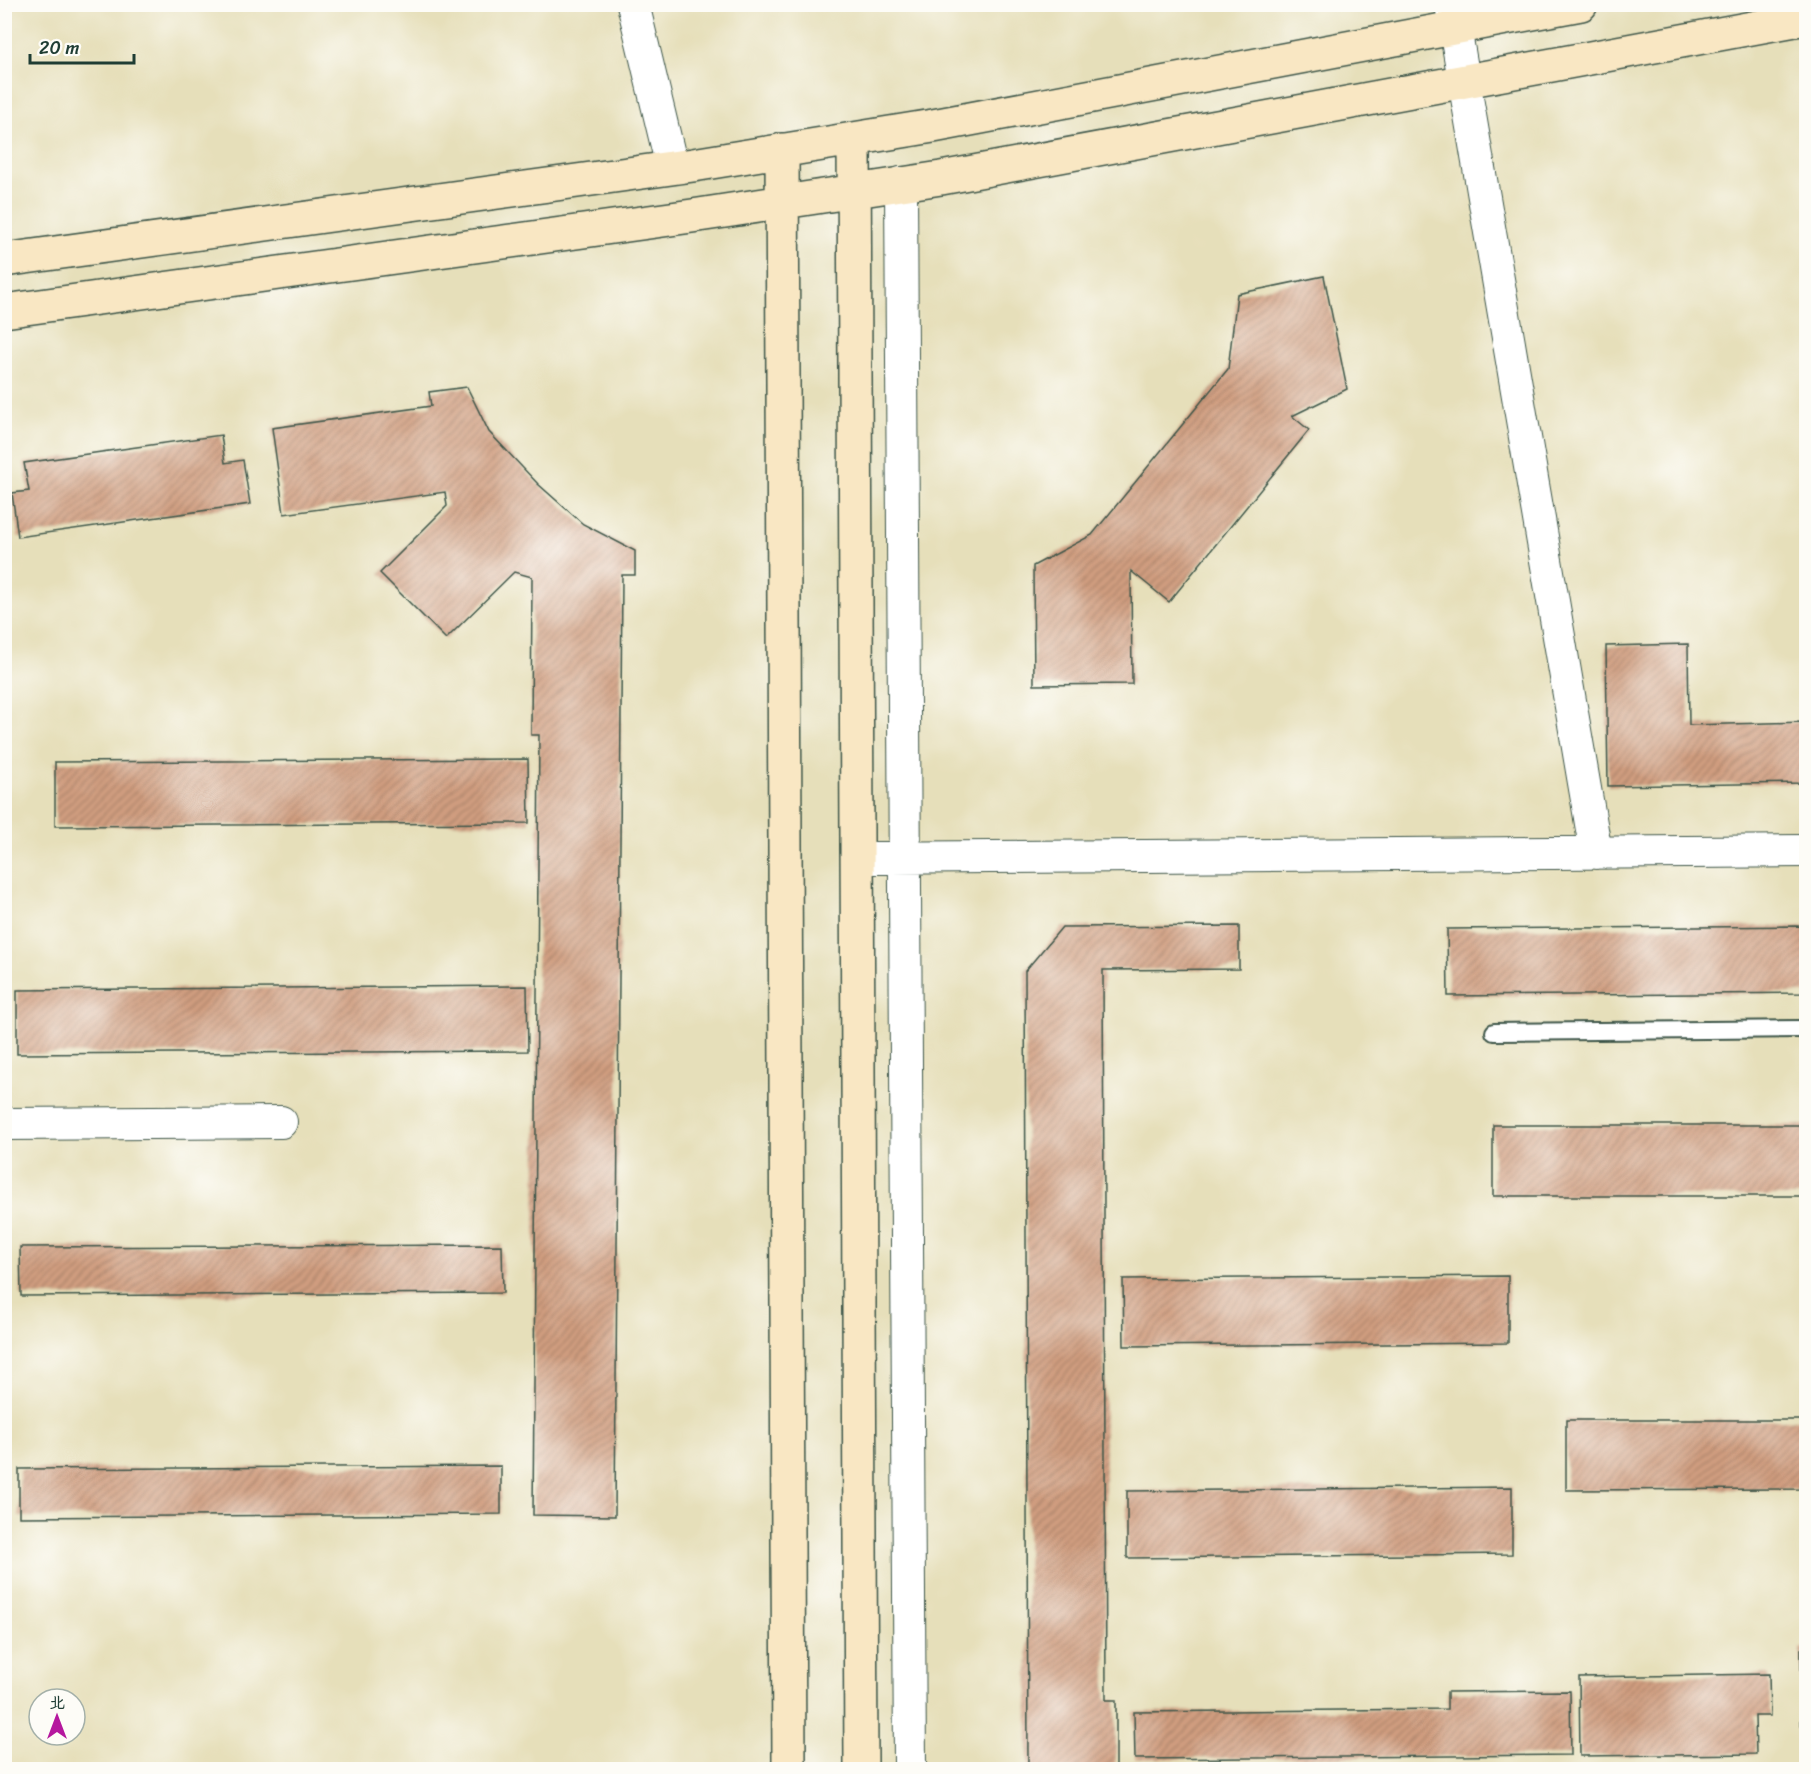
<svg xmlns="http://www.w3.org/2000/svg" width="1811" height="1774" font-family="Sriracha,'LXGW WenKai TC',sans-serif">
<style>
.building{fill:url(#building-hatch)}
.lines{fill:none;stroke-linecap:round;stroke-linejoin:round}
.lane-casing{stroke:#3d5548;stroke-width:20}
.street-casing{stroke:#3d5548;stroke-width:34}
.secondary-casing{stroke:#3d5548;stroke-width:36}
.lane{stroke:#fff;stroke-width:16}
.street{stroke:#fff;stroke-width:32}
.secondary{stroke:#f9e7c3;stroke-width:33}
</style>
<defs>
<pattern id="building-hatch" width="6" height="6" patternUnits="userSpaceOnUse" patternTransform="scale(1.5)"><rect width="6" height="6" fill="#d09d7f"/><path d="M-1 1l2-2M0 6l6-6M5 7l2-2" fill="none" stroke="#a88169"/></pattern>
</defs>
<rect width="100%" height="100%" fill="#fdfcf7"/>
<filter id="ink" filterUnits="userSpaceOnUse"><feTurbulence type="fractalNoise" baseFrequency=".0167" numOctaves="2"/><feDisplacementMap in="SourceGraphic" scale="12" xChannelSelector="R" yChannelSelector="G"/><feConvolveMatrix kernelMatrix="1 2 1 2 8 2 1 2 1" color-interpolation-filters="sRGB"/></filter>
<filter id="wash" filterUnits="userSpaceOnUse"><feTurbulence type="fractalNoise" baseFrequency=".008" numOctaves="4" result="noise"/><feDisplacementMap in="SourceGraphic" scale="24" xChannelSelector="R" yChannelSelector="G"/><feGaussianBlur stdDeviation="1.35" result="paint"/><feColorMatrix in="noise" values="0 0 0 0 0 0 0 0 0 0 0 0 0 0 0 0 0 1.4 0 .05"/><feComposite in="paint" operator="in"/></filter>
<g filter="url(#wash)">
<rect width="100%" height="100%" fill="#e6dfba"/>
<g id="blocks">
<path class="building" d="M1324,276L1347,389L1292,416L1309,430L1169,602L1131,571L1132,684L1034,685L1033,566L1092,535L1228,369L1237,294Z
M467,387L489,432L538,484L583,524L635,551V575H622L615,1516L533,1515L539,735H531L532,577L514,572L446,639L380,573L447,506L445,492L284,514L272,428L431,406L429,392Z
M221,435L225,463L243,460L250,504L18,537L12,493L29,491L24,463Z
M1688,644L1689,725L1806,722V783L1608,786L1606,646Z
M528,759L529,823L55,826V762Z
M1239,926V969L1103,970L1106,1700H1116V1770H1028L1025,971L1062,927Z
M1806,926V993L1448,996L1447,929Z
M527,986L528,1051L17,1054V990Z
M1493,1125H1806V1196H1493Z
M502,1245L503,1293L21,1296L20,1247Z
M1508,1276V1343L1124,1346L1123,1279Z
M1566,1420H1806V1489L1566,1490Z
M501,1466V1514L19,1517V1469Z
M1512,1487V1554L1127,1558V1491Z
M1801,1649H1806V1725H1801Z
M1769,1674L1770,1716H1755L1756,1754L1580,1756L1579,1677Z
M1570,1691L1571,1755L1135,1759L1134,1712L1447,1709V1692Z"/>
</g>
</g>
<g filter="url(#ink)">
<use href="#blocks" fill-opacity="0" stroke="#3d5548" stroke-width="1.5"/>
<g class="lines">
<defs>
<path id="lane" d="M1494,1032L1806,1029"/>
<path id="street" d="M633,4L672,167
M1451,4L1596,853
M901,183L910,1770
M857,858L1806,851
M4,1124L281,1122"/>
<path id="secondary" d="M854,139L861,1770
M782,150L789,1770
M4,260L693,165L933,126L1581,4
M4,311L692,216L941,178L1806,18"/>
</defs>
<use href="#lane" class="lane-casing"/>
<use href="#street" class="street-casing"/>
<use href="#secondary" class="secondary-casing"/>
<use href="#lane" class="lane"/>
<use href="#street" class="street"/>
<use href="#secondary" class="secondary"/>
</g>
</g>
<rect width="1811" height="1774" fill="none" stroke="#fdfcf7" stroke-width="24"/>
<g transform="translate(57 1717)"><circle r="28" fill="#fdfcf7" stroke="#a4b0a9" stroke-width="1.5"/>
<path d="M0-4.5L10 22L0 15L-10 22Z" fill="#b5179e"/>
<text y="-9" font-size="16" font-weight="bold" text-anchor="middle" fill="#1f3d34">北</text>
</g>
<path d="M30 54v9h104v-9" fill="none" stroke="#1f3d34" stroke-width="3"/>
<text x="39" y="54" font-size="18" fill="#1f3d34" stroke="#fdfcf7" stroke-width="4.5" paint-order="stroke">20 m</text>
</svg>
